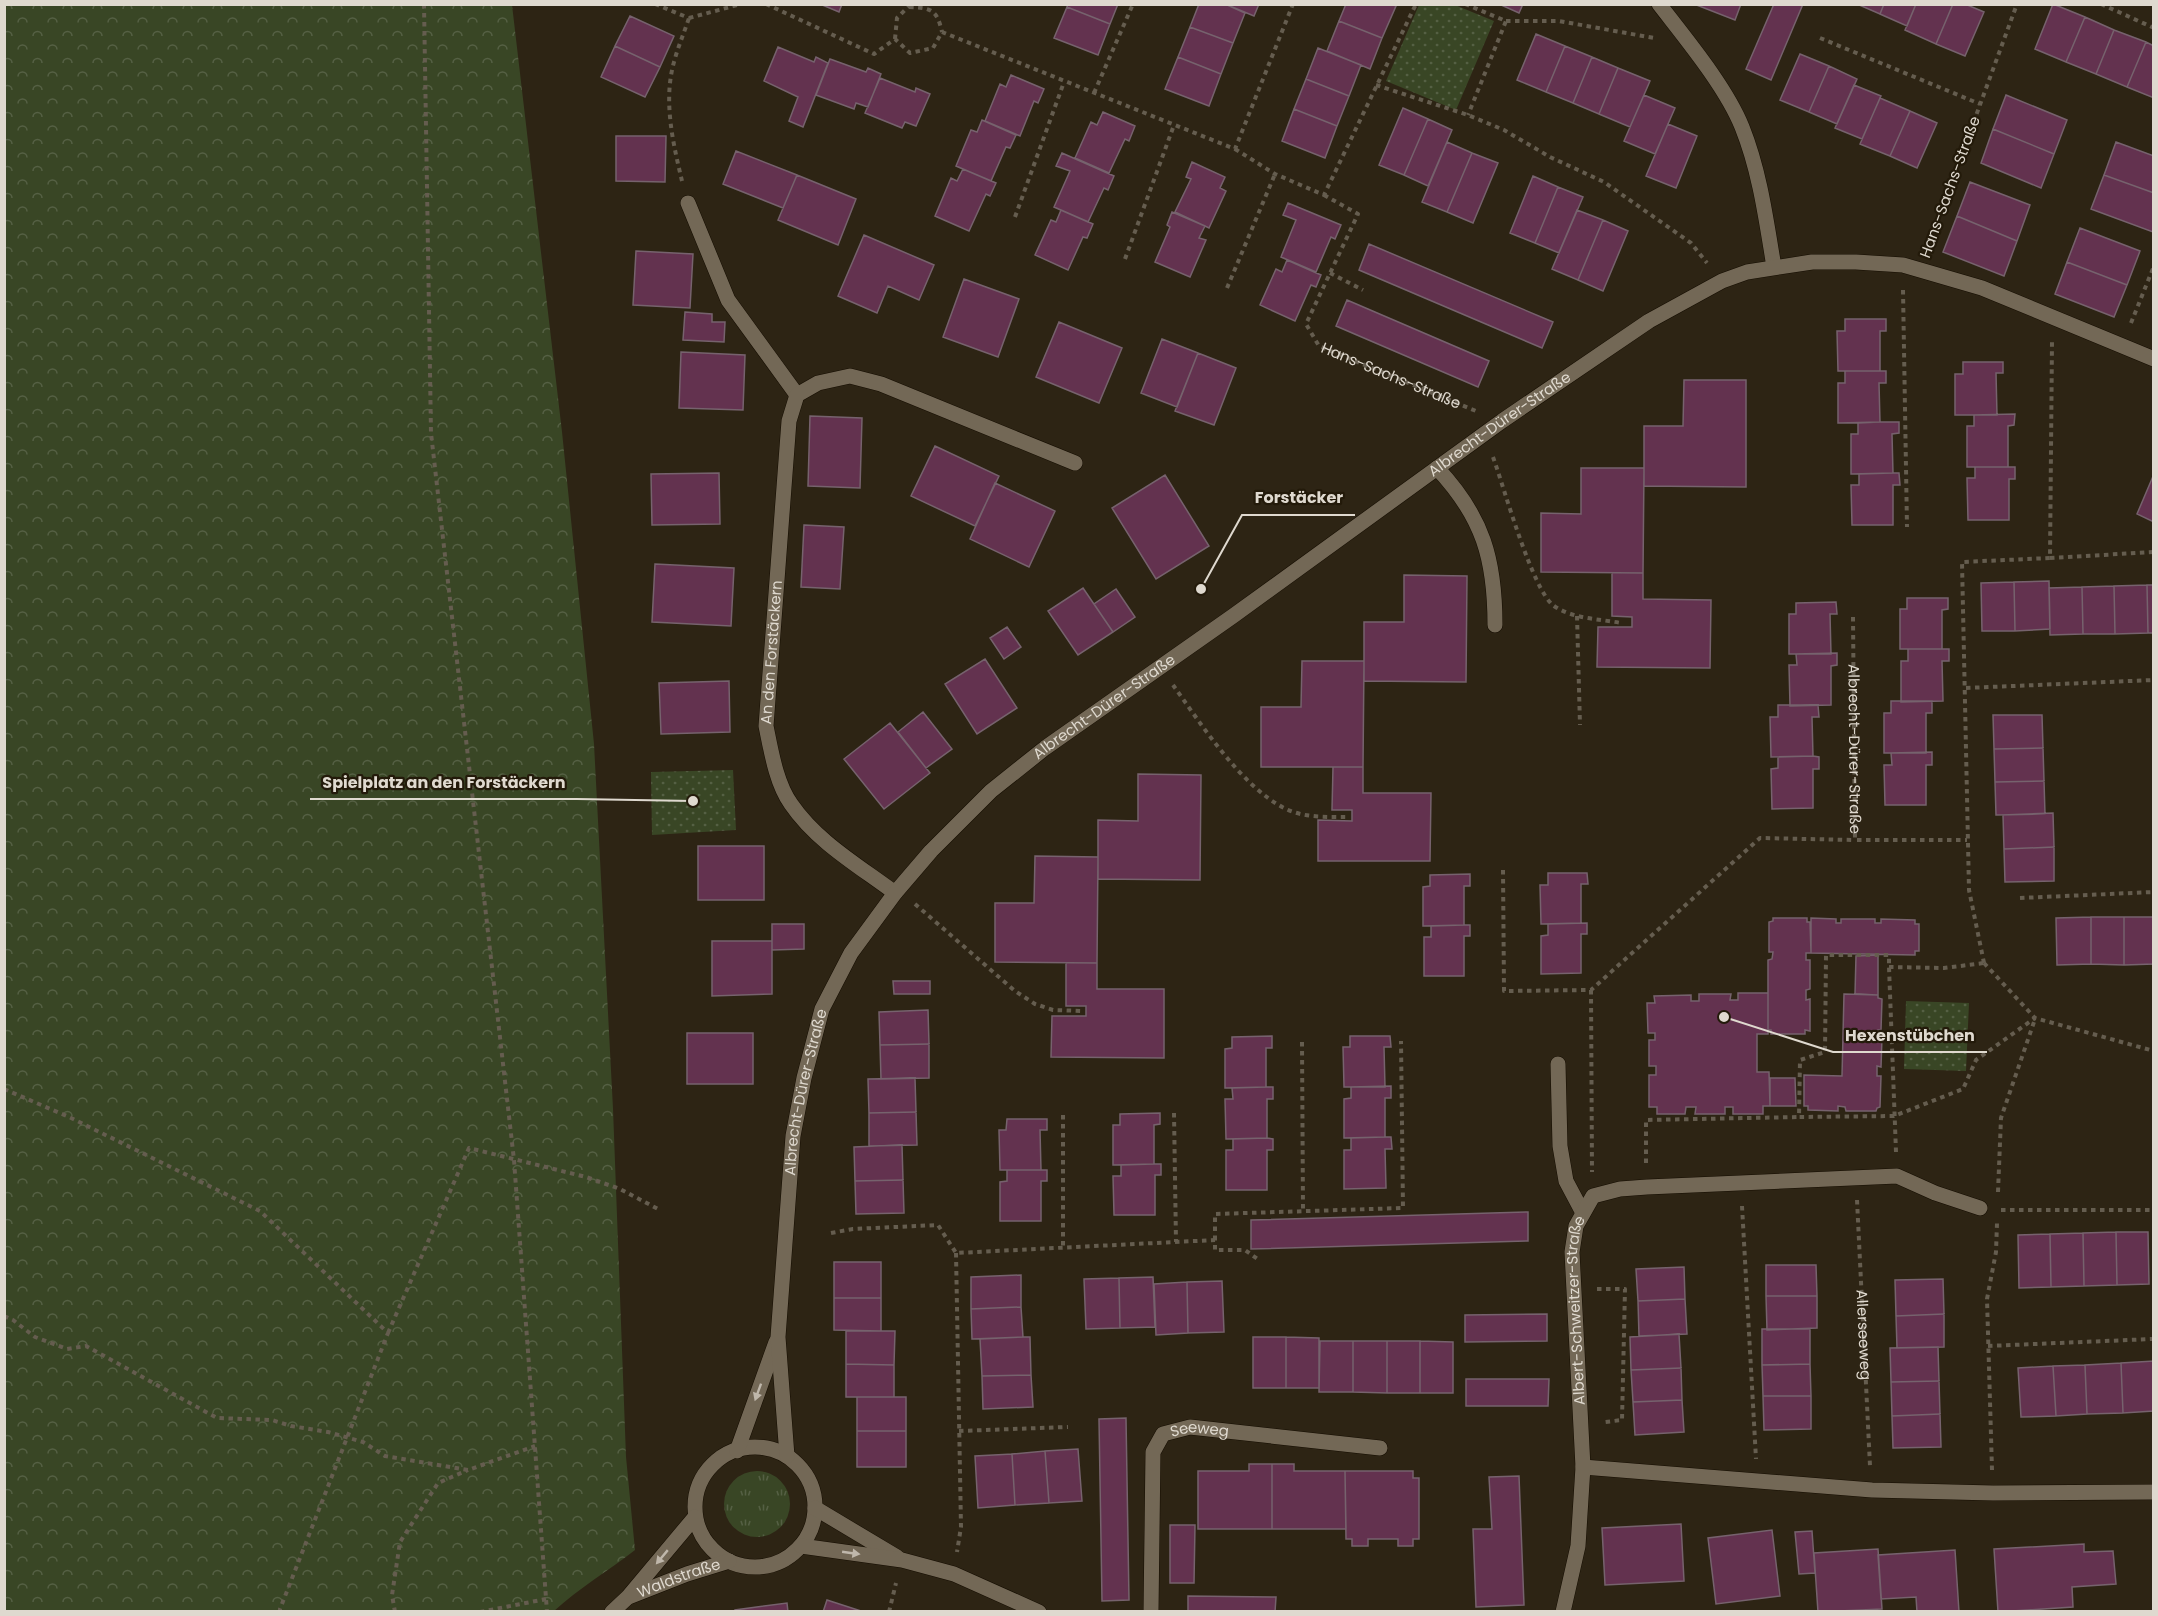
<svg xmlns="http://www.w3.org/2000/svg" width="2158" height="1616" font-family="Poppins,sans-serif">
<style>
.grass{fill:url(#grass-tufts)}
.forest{fill:url(#forest-crowns)}
.park{fill:url(#park-dots)}
.building{fill:#63324f;stroke:#76626d;stroke-width:1.5}
.lines{fill:none;stroke-linecap:round;stroke-linejoin:round}
.lane-casing{stroke:#150d01;stroke-width:16}
.street-casing{stroke:#150d01;stroke-width:16}
.path{stroke:#655d4f;stroke-width:4;stroke-dasharray:4.5 4.5;stroke-linecap:butt}
.lane{stroke:#736856;stroke-width:15}
.street{stroke:#736856;stroke-width:15}
.oneway{fill:#bfb7ab}
.labels{text-anchor:middle;stroke-width:4.5;stroke-linejoin:round;paint-order:stroke}
.street-label{font-size:15px;fill:#dfd9cf;stroke:#231a0a}
.leader{fill:none;stroke:#dfd9cf;stroke-width:2}
.callout-dot{fill:#dfd9cf;stroke:#231a0a;stroke-width:2}
.callout-label{font-size:16px;text-anchor:middle;font-weight:bold;fill:#dfd9cf;stroke:#231a0a;stroke-width:4.5;stroke-linejoin:round;paint-order:stroke}
</style>
<defs>
<pattern id="grass-tufts" width="24" height="20" patternUnits="userSpaceOnUse" patternTransform="scale(1.5)"><rect width="24" height="20" fill="#394625"/><path d="M3 7l-1-3M5 7V3M7 7l1-3M15 17l-1-3M17 17v-4M19 17l1-3" fill="none" stroke="#556044"/></pattern>
<pattern id="forest-crowns" width="20" height="18" patternUnits="userSpaceOnUse" patternTransform="scale(1.5)"><rect width="20" height="18" fill="#394625"/><path d="M2 6a3 3 0 1 1 6 0M12 15a3 3 0 1 1 6 0" fill="none" stroke="#556044"/></pattern>
<pattern id="park-dots" width="8" height="8" patternUnits="userSpaceOnUse" patternTransform="scale(1.5)"><rect width="8" height="8" fill="#394625"/><path d="M2 2h.1M6 6h.1" fill="none" stroke="#556044" stroke-width="1.8" stroke-linecap="round"/></pattern>
</defs>
<rect width="100%" height="100%" fill="#2d2414"/>
<path class="grass" d="M724 1504a33 33 0 1 1 66 0a33 33 0 1 1-66 0Z"/>
<path class="forest" d="M5,4L512,5L562,432L594,744L613,1109L626,1457L635,1550C608,1571 579,1588 554,1611H5Z"/>
<path class="park" d="M1419,5H1455L1494,21L1456,110L1386,81Z
M733,770L736,830L652,835L651,772Z
M1906,1001L1969,1003L1966,1071L1904,1069Z"/>
<path class="building" d="M820,4H842L839,12Z
M1068,4H1118L1110,24L1067,7Z
M1199,4H1225L1245,13L1233,43L1190,27Z
M1225,4H1259L1254,16Z
M1346,4H1392L1396,6L1382,38L1339,21Z
M1499,4H1523L1519,13Z
M1694,4H1741L1735,20Z
M1774,4H1803L1771,80L1746,69Z
M1857,4H1884L1880,14Z
M1884,4H1916L1907,26L1880,14Z
M1916,4H1953L1936,44L1905,30Z
M1953,4H1965L1984,12L1965,56L1936,44Z
M2053,4L2085,17L2066,62L2035,49Z
M1067,7L1110,24L1098,55L1054,38Z
M630,16L674,36L660,67L615,46Z
M2085,17L2114,30L2096,74L2066,62Z
M1339,21L1382,38L1370,69L1327,51Z
M1190,27L1233,43L1221,74L1178,57Z
M2114,30L2146,42L2127,87L2096,74Z
M1536,34L1565,46L1546,92L1517,80Z
M2146,42L2154,46V98L2127,87Z
M615,46L660,67L645,97L601,77Z
M1565,46L1592,57L1573,103L1546,92Z
M778,47L814,62L816,57L828,63L803,127L789,121L798,97L764,81Z
M1318,48L1361,65L1349,96L1306,79Z
M1800,54L1829,66L1809,112L1780,100Z
M1178,57L1221,74L1209,106L1165,89Z
M1592,57L1618,68L1599,114L1573,103Z
M830,59L866,72L868,68L881,74L868,107L856,103L854,109L816,95Z
M1829,66L1857,79L1837,124L1809,112Z
M1618,68L1650,81L1630,127L1599,114Z
M1011,75L1044,89L1038,103L1034,101L1020,136L985,121L1000,84L1006,87Z
M880,78L915,92L916,88L930,94L916,126L905,122L902,128L865,113Z
M1306,79L1349,96L1337,126L1294,109Z
M1854,85L1881,96L1862,139L1835,128Z
M1644,95L1675,108L1655,154L1624,141Z
M2006,95L2067,120L2054,154L1993,129Z
M1880,98L1910,111L1890,156L1860,144Z
M1403,108L1428,119L1404,175L1379,165Z
M1294,109L1337,126L1325,158L1282,141Z
M1910,111L1937,123L1917,168L1890,156Z
M1103,112L1135,126L1129,141L1125,139L1109,173L1075,158L1091,122L1097,125Z
M1428,119L1452,130L1428,186L1404,175Z
M982,120L1016,135L1010,148L1006,147L991,181L956,166L971,130L977,132Z
M1668,124L1697,136L1676,188L1646,176Z
M1993,129L2054,154L2041,188L1981,163Z
M616,136H666L665,182L616,181Z
M1447,142L1472,153L1447,212L1422,202Z
M2116,142L2154,156V193L2104,175Z
M736,151L797,175L783,208L723,184Z
M1062,153L1114,176L1108,190L1104,188L1088,222L1054,207L1070,171L1056,166Z
M1472,153L1498,163L1473,223L1447,212Z
M1192,162L1225,177L1220,188L1226,191L1209,228L1175,212L1191,179L1186,177Z
M963,169L996,183L990,196L986,194L969,231L935,216L951,178L957,181Z
M797,175L856,199L838,245L778,220Z
M2104,175L2154,193L2153,232L2091,209Z
M1533,176L1558,187L1535,243L1510,233Z
M1970,182L2030,205L2017,241L1957,216Z
M1558,187L1583,197L1559,253L1535,243Z
M1288,203L1341,225L1335,239L1331,237L1316,272L1281,257L1296,220L1283,215Z
M1061,210L1093,224L1087,238L1083,237L1068,270L1035,255L1051,220L1056,222Z
M1577,210L1603,220L1578,280L1552,269Z
M1172,212L1205,226L1199,238L1206,240L1190,277L1155,262L1170,227L1167,225Z
M1957,216L2017,241L2004,276L1943,252Z
M1603,220L1628,231L1603,291L1578,280Z
M2080,228L2140,251L2127,285L2067,262Z
M864,235L934,265L919,300L888,286L877,313L838,296Z
M1369,244L1553,322L1542,348L1359,270Z
M636,251L693,254L690,308L633,305Z
M1287,260L1321,275L1316,287L1311,285L1295,321L1260,305L1276,269L1282,272Z
M2067,262L2127,285L2114,317L2055,294Z
M964,279L1019,299L998,357L943,337Z
M1347,300L1489,361L1478,387L1336,326Z
M685,312L712,314V322H725L724,342L683,340Z
M1845,319H1886V331H1880V371H1838L1837,331H1845Z
M1059,322L1122,348L1099,403L1036,377Z
M1162,339L1198,353L1177,407L1141,393Z
M681,352L745,355L743,410L679,408Z
M1198,353L1236,368L1214,425L1175,411Z
M1963,362H2003V373H1996L1997,415H1955V374H1963Z
M1845,371H1886V383H1879L1880,422L1838,423V383H1845Z
M1684,380H1746V487L1644,486V426H1683Z
M2015,414L2014,425L2008,426V467H1967V426H1974V415Z
M810,416L862,418L860,488L808,486Z
M1880,422H1899V433L1892,434L1893,473L1851,474V434H1858V423Z
M935,446L999,476L975,526L911,496Z
M1975,467H2015V479H2009V520H1968L1967,478H1975Z
M1581,468H1644L1643,573L1541,572V513L1581,514Z
M719,473L720,524L652,525L651,474Z
M1893,473H1899L1900,485H1893V525H1852L1851,485H1859V474Z
M2154,474V522L2137,514Z
M1165,475L1209,546L1156,579L1112,508Z
M995,483L1055,511L1029,567L970,539Z
M804,525L844,527L840,589L801,587Z
M655,564L734,568L731,626L652,622Z
M1612,573H1643V599L1711,600L1710,668L1597,667L1598,627H1632V617L1612,616Z
M1404,575L1467,576L1466,682L1364,681V622H1404Z
M2049,581L2050,629L2015,631L2014,582Z
M2014,582L2015,631H1982L1981,583Z
M2147,585H2154V633H2148Z
M2147,585L2148,633L2115,634L2114,586Z
M2114,586L2115,634H2083L2082,587Z
M2082,587L2083,634L2050,635L2049,588Z
M1083,588L1113,632L1078,655L1048,611Z
M1116,589L1135,617L1113,632L1094,604Z
M1907,598H1948V609L1942,610V649H1900V609H1907Z
M1836,602L1837,614H1830L1831,654H1789V614H1796V603Z
M1007,627L1021,647L1004,659L990,638Z
M1908,649H1949V661H1942L1943,701L1901,702V661H1908Z
M1837,653V665L1831,666V705L1790,706L1789,665H1797L1796,654Z
M985,659L1017,708L977,734L945,684Z
M1302,661H1364L1363,767H1261V707H1301Z
M729,681L730,732L661,734L659,683Z
M1891,701H1932V713H1926V753H1884V713H1891Z
M1778,705H1818L1819,717H1812L1813,756L1771,757L1770,717H1778Z
M923,712L952,749L926,768L898,732Z
M1993,715H2042L2043,748L1994,749Z
M890,723L930,773L884,809L844,759Z
M2043,748L2044,781L1995,782L1994,749Z
M1932,752V765H1926V805H1885L1884,765H1892L1891,753Z
M1813,756L1819,757V769H1813V808L1772,809L1771,769L1778,768V757Z
M1333,767H1363V793H1431L1430,861H1318V820L1352,821V810H1332Z
M1138,774L1201,775L1200,880L1098,879V820L1138,821Z
M2044,781L2045,814L1996,815L1995,782Z
M2053,813L2054,847L2004,849L2003,815Z
M698,846H764V900H698Z
M2054,847V881L2005,882L2004,849Z
M1035,856L1098,857L1097,963L995,962V903H1034Z
M1548,873H1587L1588,884H1581V923L1541,924L1540,885H1548Z
M1470,874V886H1464V925L1423,926V887L1430,886V875Z
M2091,917V964L2057,965L2056,918Z
M2091,917H2124V965L2091,964Z
M2124,917H2154V964L2124,965Z
M1773,918H1807V922H1810L1811,953H1806V960H1810V989L1806,990V1000L1810,999V1031L1805,1030V1034H1771V1030H1768V960L1772,959L1773,952H1769V922L1773,921Z
M1811,918L1836,919V923H1841V919H1875V923H1881V919L1915,920V924H1919V951H1915V955L1811,953Z
M1587,923V934H1581V973L1541,974V936L1548,935V924Z
M772,924H804V949L772,950Z
M1464,925H1470V936H1464V976H1424V937H1431V926Z
M712,941H772V994L712,996Z
M1878,955V995L1855,994L1856,956Z
M1066,963H1097V989H1164V1058L1051,1057L1052,1016H1086V1006H1066Z
M893,981H930V994H894Z
M1738,993H1768V1034H1757V1072H1769L1770,1106H1763V1114H1733V1107H1725V1114H1695L1696,1107H1686L1685,1114H1657V1107H1649V1075H1656V1066H1649V1040H1655V1033H1648L1647,1003H1655L1654,996L1691,995V1001H1699V994H1731L1730,1000H1738Z
M1844,994L1878,995V998L1882,999L1881,1030H1878L1877,1036L1882,1037L1881,1067L1877,1066V1076H1881L1880,1107L1877,1108L1876,1111H1846L1845,1107L1838,1106V1111L1808,1110V1106H1804V1075L1842,1076Z
M928,1010L929,1044L880,1045L879,1012Z
M687,1033H753V1084H687Z
M1272,1036V1048H1266V1087L1225,1088V1049L1232,1048V1037Z
M1350,1036H1390L1391,1047H1384L1385,1087H1344L1343,1047H1350Z
M929,1044V1078L881,1079L880,1045Z
M915,1078L916,1112L869,1113L868,1079Z
M1770,1078H1795L1796,1106H1770Z
M1391,1086V1098H1385V1137L1344,1138V1099L1351,1098V1087Z
M1266,1087H1273V1099H1267V1138L1226,1139L1225,1099H1233L1232,1088Z
M916,1112L917,1145L869,1146V1113Z
M1160,1113V1124L1154,1125V1164L1113,1165V1125H1120V1114Z
M1007,1119H1047V1130H1040L1041,1170H1000L999,1130H1006Z
M1385,1137H1391L1392,1149H1385L1386,1188L1344,1189V1150H1351V1138Z
M1267,1138L1273,1139V1150H1267V1190H1226V1150H1233V1139Z
M902,1145L903,1180L855,1181L854,1147Z
M1154,1164H1161V1175H1155V1215H1114L1113,1176H1121V1165Z
M1007,1170H1047V1181H1041V1221H1000V1182L1007,1181Z
M903,1180L904,1213L856,1214L855,1181Z
M1528,1212V1241L1251,1249V1220Z
M2116,1232H2148L2149,1284L2117,1285Z
M2116,1232L2117,1285L2084,1286L2083,1233Z
M2083,1233L2084,1286L2051,1287L2050,1234Z
M2050,1234L2051,1287L2019,1288L2018,1235Z
M834,1262H881V1298H834Z
M1766,1265H1816L1817,1296H1766Z
M1684,1267L1685,1299L1638,1301L1636,1269Z
M1021,1275V1307L971,1309V1277Z
M1153,1277L1155,1327L1120,1328L1119,1278Z
M1119,1278L1120,1328L1086,1329L1084,1279Z
M1943,1279L1944,1314L1896,1316L1895,1280Z
M1222,1281L1224,1332L1188,1333L1187,1282Z
M1187,1282L1188,1333L1156,1335L1154,1284Z
M1766,1296H1817V1328L1767,1330Z
M834,1298H881V1331L834,1330Z
M1685,1299L1687,1334L1639,1336L1638,1301Z
M1021,1307L1023,1337L972,1339L971,1309Z
M1547,1314V1341L1465,1342V1315Z
M1944,1314V1347L1897,1348L1896,1316Z
M1762,1329H1810V1364L1762,1365Z
M846,1331H895L894,1365L846,1364Z
M1679,1334L1681,1368L1631,1370L1630,1337Z
M1023,1337H1030L1031,1375L982,1376L980,1339Z
M1253,1337H1286V1388H1253Z
M1286,1337L1319,1338V1388H1286Z
M1320,1341H1353V1392H1319Z
M1353,1341H1387V1393L1353,1392Z
M1387,1341H1420V1393H1387Z
M1420,1341L1453,1342V1393H1420Z
M1938,1347L1939,1381L1891,1382L1890,1348Z
M2154,1361V1411L2123,1413L2121,1363Z
M2121,1363L2123,1413L2087,1414L2085,1365Z
M846,1364L894,1365V1397H846Z
M1810,1364L1811,1396H1763L1762,1365Z
M2085,1365L2087,1414L2056,1416L2053,1366Z
M2053,1366L2056,1416L2021,1417L2018,1368Z
M1681,1368L1682,1400L1633,1402L1631,1370Z
M1031,1375L1033,1407L983,1409L982,1376Z
M1466,1379H1549L1548,1406H1466Z
M1939,1381L1940,1414L1892,1416L1891,1382Z
M1763,1396H1811V1429L1764,1430Z
M857,1397H906V1431H857Z
M1682,1400L1684,1432L1635,1435L1633,1402Z
M1940,1414L1941,1447L1893,1448L1892,1416Z
M1126,1418L1129,1600L1102,1601L1099,1419Z
M857,1431H906V1467H857Z
M1078,1449L1082,1501L1049,1503L1045,1451Z
M1045,1451L1049,1503L1015,1505L1012,1454Z
M1012,1454L1015,1505L978,1508L975,1456Z
M1249,1464H1272V1529H1198V1471H1249Z
M1272,1464H1294V1471H1345L1346,1529H1272Z
M1345,1471H1413V1478H1419V1539H1413V1546H1398V1539H1368V1546H1352V1539H1346Z
M1519,1476L1524,1605L1476,1607L1473,1529H1492L1489,1477Z
M1681,1524L1684,1581L1605,1585L1602,1528Z
M1170,1525H1195L1194,1583H1170Z
M1772,1530L1780,1596L1716,1604L1708,1538Z
M1812,1531L1815,1573L1799,1574L1795,1532Z
M2084,1544V1552L2113,1551L2116,1584L2072,1587L2073,1607L1998,1612L1994,1549Z
M1878,1549L1882,1609L1818,1612L1814,1553Z
M1955,1550L1959,1612H1917L1916,1597L1881,1599L1878,1555Z
M1188,1596L1276,1597L1275,1612H1188Z
M827,1600L864,1612H823Z
M787,1603L788,1612H735V1610Z"/>
<g class="lines">
<defs>
<path id="lane" d="M1437,468C1483,517 1495,559 1495,625
M1558,1064L1560,1146L1566,1181L1583,1213"/>
<g id="street">
<path d="M1659,4C1686,39 1726,87 1742,127C1760,172 1766,219 1774,267"/>
<path d="M688,203L728,300L797,395"/>
<path id="s4" d="M895,893C859,866 817,842 791,804C776,783 771,750 766,726L789,421L797,395L818,383L850,376L881,384L1075,463"/>
<circle cx="755" cy="1507" r="60"/>
<path d="M737,1451L776,1342"/>
<path id="s5" d="M787,1456L778,1337L793,1136L804,1078L822,1009L851,953L895,893L931,851L991,791L1045,748L1233,616L1502,421L1649,321L1722,281L1747,272L1812,262H1856L1903,265L1982,288L2154,359"/>
<path d="M1583,1467L1872,1490L1993,1493L2154,1492"/>
<path d="M815,1508L897,1557"/>
<path d="M801,1546L902,1560L954,1574L1039,1612"/>
<path id="s6" d="M631,1596L687,1574L729,1561"/>
<path d="M612,1612L628,1597L695,1517"/>
<path id="s7" d="M1151,1612L1153,1452L1163,1434L1190,1427L1380,1448"/>
<path id="s8" d="M1563,1612L1578,1546L1583,1467L1572,1252L1576,1226L1593,1196L1620,1189L1647,1187L1897,1176L1935,1193L1980,1208"/>
</g>
</defs>
<use href="#lane" class="lane-casing"/>
<use href="#street" class="street-casing"/>
<g class="path">
<path d="M424,4L431,433L514,1160L547,1612"/>
<path d="M655,4L689,18"/>
<path d="M766,4L874,54L895,39L910,53L933,48L942,32L1235,149L1293,4"/>
<path d="M1465,4L1506,21L1468,115"/>
<path d="M2101,4L2154,28"/>
<path d="M909,7C932,8 937,10 942,32"/>
<path d="M689,18L741,4"/>
<path d="M1506,21H1559L1654,38"/>
<path d="M1820,38L1980,104"/>
<path d="M895,39L897,18L909,6"/>
<path d="M1376,85L1468,115L1504,130L1550,157L1604,182L1691,243L1707,263"/>
<path d="M1094,93L1133,4"/>
<path d="M1235,149L1275,174L1324,195L1416,4"/>
<path d="M682,181C673,143 663,101 674,62C678,47 684,33 689,18"/>
<path id="s1" d="M1324,195L1358,214L1306,324L1319,346L1476,411"/>
<path d="M1015,217L1064,82"/>
<path d="M1927,249L2017,4"/>
<path d="M1125,259L1174,125"/>
<path d="M1330,273L1363,290"/>
<path d="M1227,288L1275,174"/>
<path d="M1903,290L1907,527"/>
<path d="M2131,323L2154,266"/>
<path d="M1493,457C1504,487 1532,590 1554,606C1573,619 1600,619 1621,623"/>
<path d="M2050,558L2154,552"/>
<path d="M1577,616L1580,725"/>
<path id="s2" d="M1853,617L1855,840H1967"/>
<path d="M1173,685C1201,724 1241,786 1284,808C1303,818 1327,817 1347,817"/>
<path d="M1966,688L2154,680"/>
<path d="M1503,870L1504,991L1591,990L1760,838L1855,840"/>
<path d="M2020,898L2154,892"/>
<path d="M915,904L1015,991L1035,1004L1053,1010L1083,1011"/>
<path d="M1984,963L1969,890L1962,562L2050,558L2052,342"/>
<path d="M1984,963L2035,1018L2154,1051"/>
<path d="M1889,967L1944,968L1984,963"/>
<path d="M1591,990L1592,1172"/>
<path d="M1302,1042L1303,1211"/>
<path d="M4,1089L69,1117L260,1211L388,1333L280,1609V1612"/>
<path d="M1174,1113L1176,1242"/>
<path d="M1063,1115V1247"/>
<path d="M1896,1152L1889,967V955H1826L1825,1052L1800,1060L1799,1117L1894,1116L1963,1089L1976,1060L2035,1018"/>
<path d="M1646,1163V1120L1799,1117"/>
<path d="M1998,1192L2001,1118L2035,1019"/>
<path id="s3" d="M1857,1200L1870,1466"/>
<path d="M1742,1206L1756,1459"/>
<path d="M2001,1210H2154"/>
<path d="M831,1233L853,1229L938,1225L956,1253L1215,1240V1250H1245L1259,1260"/>
<path d="M1215,1240V1214L1403,1208L1401,1041"/>
<path d="M956,1253L961,1527L957,1552"/>
<path d="M1597,1289H1625L1622,1420L1605,1422"/>
<path d="M4,1316L13,1320L35,1337L67,1349L86,1346L217,1418L272,1420L291,1426L328,1432L363,1442L385,1456L468,1470L535,1446"/>
<path d="M388,1333L469,1148L586,1177L620,1189L658,1209"/>
<path d="M1988,1346L2152,1339"/>
<path d="M959,1431L1068,1427"/>
<path d="M1992,1470L1987,1299L1996,1252L1997,1223"/>
<path d="M395,1612L392,1595L400,1542L438,1483L468,1470"/>
<path d="M480,1612L546,1599"/>
<path d="M889,1612L896,1583"/>
</g>
<use href="#lane" class="lane"/>
<use href="#street" class="street"/>
</g>
<defs><path id="oneway-solid" d="M-6-.8H1V-3.2L6.5 0L1 3.2V.8H-6Z" transform="scale(1.5)"/></defs>
<g class="oneway">
<use href="#oneway-solid" transform="translate(758 1392) rotate(110)"/>
<use href="#oneway-solid" transform="translate(851 1553) rotate(8)"/>
<use href="#oneway-solid" transform="translate(662 1557) rotate(130)"/>
</g>
<g class="labels">
<g class="street-label">
<text transform="translate(1950 187) rotate(-70)" y="5">Hans-Sachs-Straße</text>
<text dy="5" stroke="none"><textPath href="#s1" startOffset="264">Hans-Sachs-Straße</textPath></text>
<text dy="5" stroke="none"><textPath href="#s5" startOffset="1356">Albrecht-Dürer-Straße</textPath></text>
<text dy="5" stroke="none"><textPath href="#s4" startOffset="294">An den Forstäckern</textPath></text>
<text dy="5" stroke="none"><textPath href="#s5" startOffset="870">Albrecht-Dürer-Straße</textPath></text>
<text dy="5" stroke="none"><textPath href="#s2" startOffset="132">Albrecht-Dürer-Straße</textPath></text>
<text dy="5" stroke="none"><textPath href="#s5" startOffset="366">Albrecht-Dürer-Straße</textPath></text>
<text dy="5" stroke="none"><textPath href="#s8" startOffset="304">Albert-Schweitzer-Straße</textPath></text>
<text dy="5" stroke="none"><textPath href="#s3" startOffset="135">Allerseeweg</textPath></text>
<text dy="5" stroke="none"><textPath href="#s7" startOffset="218">Seeweg</textPath></text>
<text dy="5" stroke="none"><textPath href="#s6" startOffset="51">Waldstraße</textPath></text>
</g>
</g>
<path class="leader" d="M1201 589L1242 515H1355M693 801L577 799H310M1724 1017L1833 1052H1987"/>
<g class="callout-dot">
<circle cx="1201" cy="589" r="6"/>
<circle cx="693" cy="801" r="6"/>
<circle cx="1724" cy="1017" r="6"/>
</g>
<g class="callout-label">
<text x="1299" y="503">Forstäcker</text>
<text x="444" y="788">Spielplatz an den Forstäckern</text>
<text x="1910" y="1041">Hexenstübchen</text>
</g>
<rect width="2158" height="1616" fill="none" stroke="#dfd9cf" stroke-width="12"/>
</svg>
